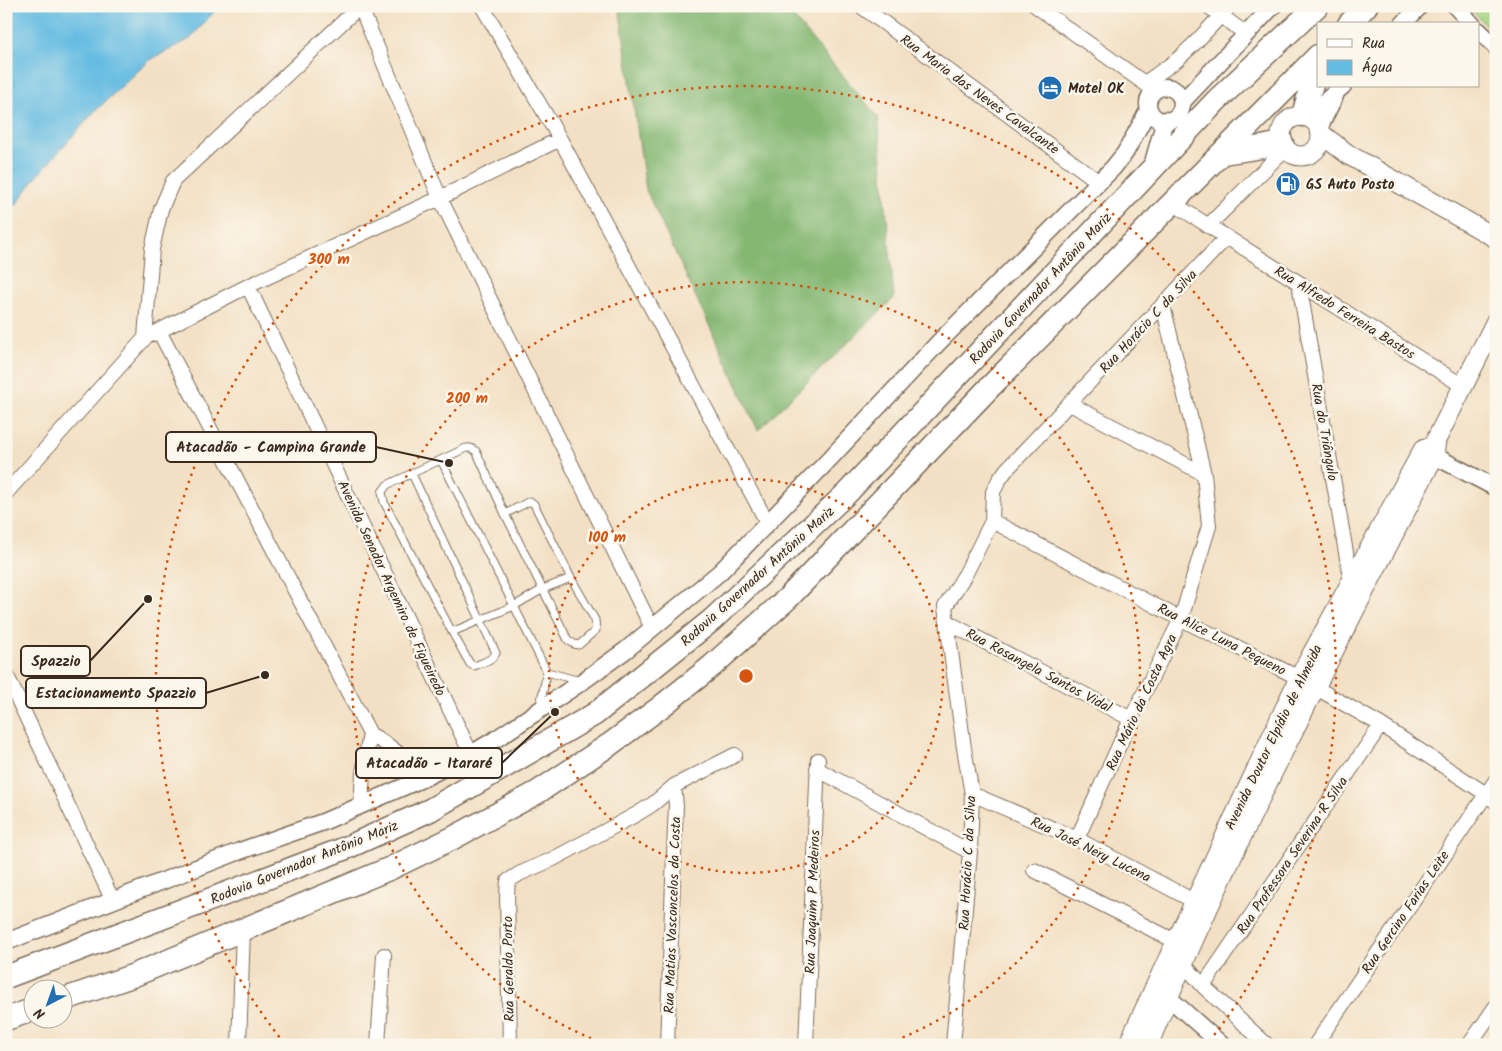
<svg xmlns="http://www.w3.org/2000/svg" width="1502" height="1051" font-family="Kalam,sans-serif">
<style>
.green{fill:#a5d685;stroke:#708052}
.forest{fill:#84b772;stroke:#607048}
.water{fill:#65bce2;stroke:#507380}
.lines{fill:none;stroke-linecap:round;stroke-linejoin:round}
.service-casing{stroke:#7b6a58;stroke-width:9}
.minor-casing{stroke:#7b6a58;stroke-width:16}
.tertiary-casing{stroke:#7b6a58;stroke-width:19}
.secondary-casing{stroke:#7b6a58;stroke-width:21}
.trunk-casing{stroke:#7b6a58;stroke-width:25}
.service{stroke:#fff;stroke-width:7}
.minor{stroke:#fff;stroke-width:14}
.tertiary{stroke:#fff;stroke-width:16}
.secondary{stroke:#fff;stroke-width:19}
.trunk{stroke:#fff;stroke-width:22}
.ring{fill:none;stroke:#d7540e;stroke-width:2.5;stroke-dasharray:2.5 5}
.labels{text-anchor:middle;stroke-width:5;stroke-linejoin:round;paint-order:stroke}
.poi-label{font-size:14px;font-weight:bold;fill:#3b2a1e;stroke:#fbf7ec;text-anchor:start}
.street-label{font-size:14px;fill:#3b2a1e;stroke:#fbf7ec}
.centre{fill:#d7540e;stroke:#fbf7ec;stroke-width:2.5}
.ring-label{font-size:15px;text-anchor:middle;font-weight:bold;fill:#d7540e;stroke:#fbf7ec;stroke-width:5;stroke-linejoin:round;paint-order:stroke}
.leader{fill:none;stroke:#3b2a1e;stroke-width:2}
.callout-dot{fill:#3b2a1e;stroke:#fbf7ec;stroke-width:2}
.callout{fill:#fbf7ec;stroke:#3b2a1e;stroke-width:2}
.callout-label{font-size:15px;text-anchor:middle;font-weight:bold;fill:#3b2a1e}
</style>
<rect width="100%" height="100%" fill="#fbf7ec"/>
<filter id="ink" filterUnits="userSpaceOnUse"><feTurbulence type="fractalNoise" baseFrequency=".02" numOctaves="2"/><feDisplacementMap in="SourceGraphic" scale="10" xChannelSelector="R" yChannelSelector="G"/><feConvolveMatrix kernelMatrix="1 2 1 2 8 2 1 2 1" color-interpolation-filters="sRGB"/></filter>
<filter id="wash" filterUnits="userSpaceOnUse"><feTurbulence type="fractalNoise" baseFrequency=".0096" numOctaves="4" result="noise"/><feDisplacementMap in="SourceGraphic" scale="20" xChannelSelector="R" yChannelSelector="G"/><feGaussianBlur stdDeviation="1.12" result="paint"/><feColorMatrix in="noise" values="0 0 0 0 0 0 0 0 0 0 0 0 0 0 0 0 0 1.4 0 .05"/><feComposite in="paint" operator="in"/></filter>
<g filter="url(#wash)">
<rect width="100%" height="100%" fill="#f3e0c4"/>
<path class="green" d="M1468,6H1496V36Z"/>
<path class="forest" d="M619,6H784L878,117L894,298L758,430L646,190Z"/>
<path class="water" d="M6,6H219L190,39L150,60L95,111L36,177L13,209L6,224Z"/>
</g>
<g filter="url(#ink)">
<g class="lines">
<defs>
<path id="service" d="M441,460L547,672L540,706
M412,474L496,653C493,660 482,663 474,666L470,664L452,632L514,606L543,589L571,578
M452,632L384,502L382,492L387,485L466,448H471L476,451L505,514L568,640L574,644L579,645L596,630L595,620L571,578L534,504L530,501L528,502L505,514
M547,672L580,681"/>
<path id="minor" d="M482,6L560,139L767,522
M861,6L1099,182
M1036,6L1154,90
M1208,6L1246,34
M1145,83L1177,60L1196,42L1230,6
M1174,204L1463,386
M1208,226L1285,149
M1299,284L1351,581
M248,286L471,754
M159,331L370,734C393,747 406,759 424,778
M153,334L248,286L440,198L560,139
M1070,404L1204,474
M6,493L145,338L152,249L161,209L173,181L360,6L440,198L652,628
M992,521L1181,619L1299,678L1381,725L1486,794L1496,802
M947,622L1131,719
M6,674L113,901
M817,769L970,852
M972,794L1077,839L1203,906
M361,806L363,773L370,734
M1077,839L1131,719L1181,619L1209,526L1204,474L1163,306
M1034,870L1177,942
M1183,963L1203,986L1267,1045
M1203,986L1381,725
M239,1045L243,929
M378,1045L384,955
M510,1045L507,894L508,881L519,874L553,859L637,814L653,804L674,786L735,755
M667,1045L675,827L676,806L674,786
M806,1045L818,760
M953,1045L970,852L972,794L964,748L945,607L966,573L992,521L993,492L999,480L1007,469L1226,238
M1315,1045L1496,780
M1469,1045L1496,1006"/>
<path id="tertiary" d="M1455,6L1472,24
M1403,24L1420,6
M1478,30L1496,47
M1148 104a17 17 0 1 1 34 0a17 17 0 1 1-34 0Z
M1182,102L1273,6
M1307,117L1343,86
M1319,128L1335,96
M1152,166L1165,120
M1423,450L1496,488
M6,942L240,851L323,822L424,778L471,754L496,739L583,681L626,650L720,572L823,466L939,342L1113,168L1125,153L1149,109
M1159,991L1168,997L1222,1045"/>
<path id="secondary" d="M1281 136a20 20 0 1 1 40 0a20 20 0 1 1-40 0Z
M1321,134L1349,155L1496,238
M1128,1045L1299,678L1423,450L1425,448
M1148,1045C1232,843 1334,650 1434,456L1436,440L1496,321"/>
<path id="trunk" d="M1349,24L1366,6
M1303,115L1314,77L1316,58
M1222,153L1262,147L1282,143
M6,977L346,848L430,810L595,714L712,620L847,493L1216,101L1317,6
M62,1000L132,976L391,868L453,838L538,792L609,745L658,709L712,666L788,598L988,389L1318,56
M6,1019L32,1010"/>
</defs>
<use href="#service" class="service-casing"/>
<use href="#minor" class="minor-casing"/>
<use href="#tertiary" class="tertiary-casing"/>
<use href="#secondary" class="secondary-casing"/>
<use href="#trunk" class="trunk-casing"/>
<use href="#service" class="service"/>
<use href="#minor" class="minor"/>
<use href="#tertiary" class="tertiary"/>
<use href="#secondary" class="secondary"/>
<use href="#trunk" class="trunk"/>
</g>
</g>
<g class="ring">
<circle cx="746" cy="676" r="197"/>
<path d="M605 1044A394 394 0 1 1 887 1044"/>
<path d="M284 1043A590 590 0 1 1 1208 1043"/>
</g>
<defs>
<symbol id="hotel-disc" viewBox="-11 -11 22 22"><circle r="9.5" fill="#1f6fb2" stroke="#fbf7ec"/><path d="M-6-4.5h1.5V1H6V5H4.5V3h-9V5H-6ZM-4 0a1.8 1.8 0 1 1 3.6 0ZM.5 0V-2.5h3Q6-2.5 6 0Z" fill="#fff"/></symbol>
<symbol id="fuel-disc" viewBox="-11 -11 22 22"><circle r="9.5" fill="#1f6fb2" stroke="#fbf7ec"/><path d="M-5.5-6h7V0h2V4h1.3V-2.5L3-4.5l.8-.8L6-3V5H2.5V1h-1V6h-7ZM-4.2-4.7v3.2H.2V-4.7Z" fill="#fff"/></symbol>
</defs>
<g fill-rule="evenodd">
<use href="#hotel-disc" x="1036" y="74" width="28" height="28"/>
<use href="#fuel-disc" x="1274" y="170" width="28" height="28"/>
</g>
<g class="labels">
<g class="poi-label">
<text x="1068" y="93">Motel OK</text>
<text x="1306" y="189">GS Auto Posto</text>
</g>
<g class="street-label">
<text transform="translate(980 94) rotate(36)" y="5">Rua Maria das Neves Cavalcante</text>
<text transform="translate(1040 288) rotate(-47)" y="5">Rodovia Governador Antônio Mariz</text>
<text transform="translate(1345 312) rotate(32)" y="5">Rua Alfredo Ferreira Bastos</text>
<text transform="translate(1148 321) rotate(-47)" y="5">Rua Horácio C da Silva</text>
<text transform="translate(1325 432) rotate(80)" y="5">Rua do Triângulo</text>
<text transform="translate(757 576) rotate(-42)" y="5">Rodovia Governador Antônio Mariz</text>
<text transform="translate(392 588) rotate(65)" y="5">Avenida Senador Argemiro de Figueiredo</text>
<text transform="translate(1222 639) rotate(27)" y="5">Rua Alice Luna Pequeno</text>
<text transform="translate(1039 670) rotate(28)" y="5">Rua Rosangela Santos Vidal</text>
<text transform="translate(1141 702) rotate(-65)" y="5">Rua Mário da Costa Agra</text>
<text transform="translate(1273 737) rotate(-64)" y="5">Avenida Doutor Elpídio de Almeida</text>
<text transform="translate(1091 849) rotate(26)" y="5">Rua José Nery Lucena</text>
<text transform="translate(1292 855) rotate(-56)" y="5">Rua Professora Severina R Silva</text>
<text transform="translate(304 862) rotate(-22)" y="5">Rodovia Governador Antônio Mariz</text>
<text transform="translate(967 863) rotate(-87)" y="5">Rua Horácio C da Silva</text>
<text transform="translate(812 902) rotate(-88)" y="5">Rua Joaquim P Medeiros</text>
<text transform="translate(1405 912) rotate(-56)" y="5">Rua Gercino Farias Leite</text>
<text transform="translate(672 915) rotate(-88)" y="5">Rua Matias Vasconcelos da Costa</text>
<text transform="translate(508 969) rotate(-91)" y="5">Rua Geraldo Porto</text>
</g>
</g>
<circle cx="746" cy="676" r="8" class="centre"/>
<g class="ring-label">
<text x="329" y="264">300 m</text>
<text x="467" y="403">200 m</text>
<text x="607" y="542">100 m</text>
</g>
<path class="leader" d="M449 463L376 447M148 599L90 661M265 675L206 693M555 712L502 763"/>
<g class="callout-dot">
<circle cx="449" cy="463" r="5"/>
<circle cx="148" cy="599" r="5"/>
<circle cx="265" cy="675" r="5"/>
<circle cx="555" cy="712" r="5"/>
</g>
<g class="callout">
<rect x="166" y="432" width="210" height="30" rx="5"/>
<rect x="21" y="646" width="69" height="30" rx="5"/>
<rect x="26" y="678" width="180" height="30" rx="5"/>
<rect x="356" y="748" width="146" height="30" rx="5"/>
</g>
<g class="callout-label">
<text x="271" y="452">Atacadão - Campina Grande</text>
<text x="56" y="666">Spazzio</text>
<text x="116" y="698">Estacionamento Spazzio</text>
<text x="429" y="768">Atacadão - Itararé</text>
</g>
<rect width="1502" height="1051" fill="none" stroke="#fbf7ec" stroke-width="25"/>
<rect x="1317" y="22" width="162" height="65" fill="#fbf7ec" stroke="#aea59a"/>
<rect x="1327" y="39" width="25" height="8" fill="#ffffff" stroke="#aea59a"/>
<text x="1362" y="48" font-size="15" fill="#3b2a1e">Rua</text>
<rect x="1327" y="60" width="25" height="15" fill="#65bce2" stroke="#aea59a"/>
<text x="1362" y="72" font-size="15" fill="#3b2a1e">Água</text>
<g transform="translate(48 1004) rotate(221)"><circle r="24" fill="#fbf7ec" stroke="#aea59a"/>
<path d="M0-4L9 19L0 12L-9 19Z" fill="#1f6fb2"/>
<text y="-8" font-size="14" font-weight="bold" text-anchor="middle" fill="#3b2a1e">N</text>
</g>
</svg>
